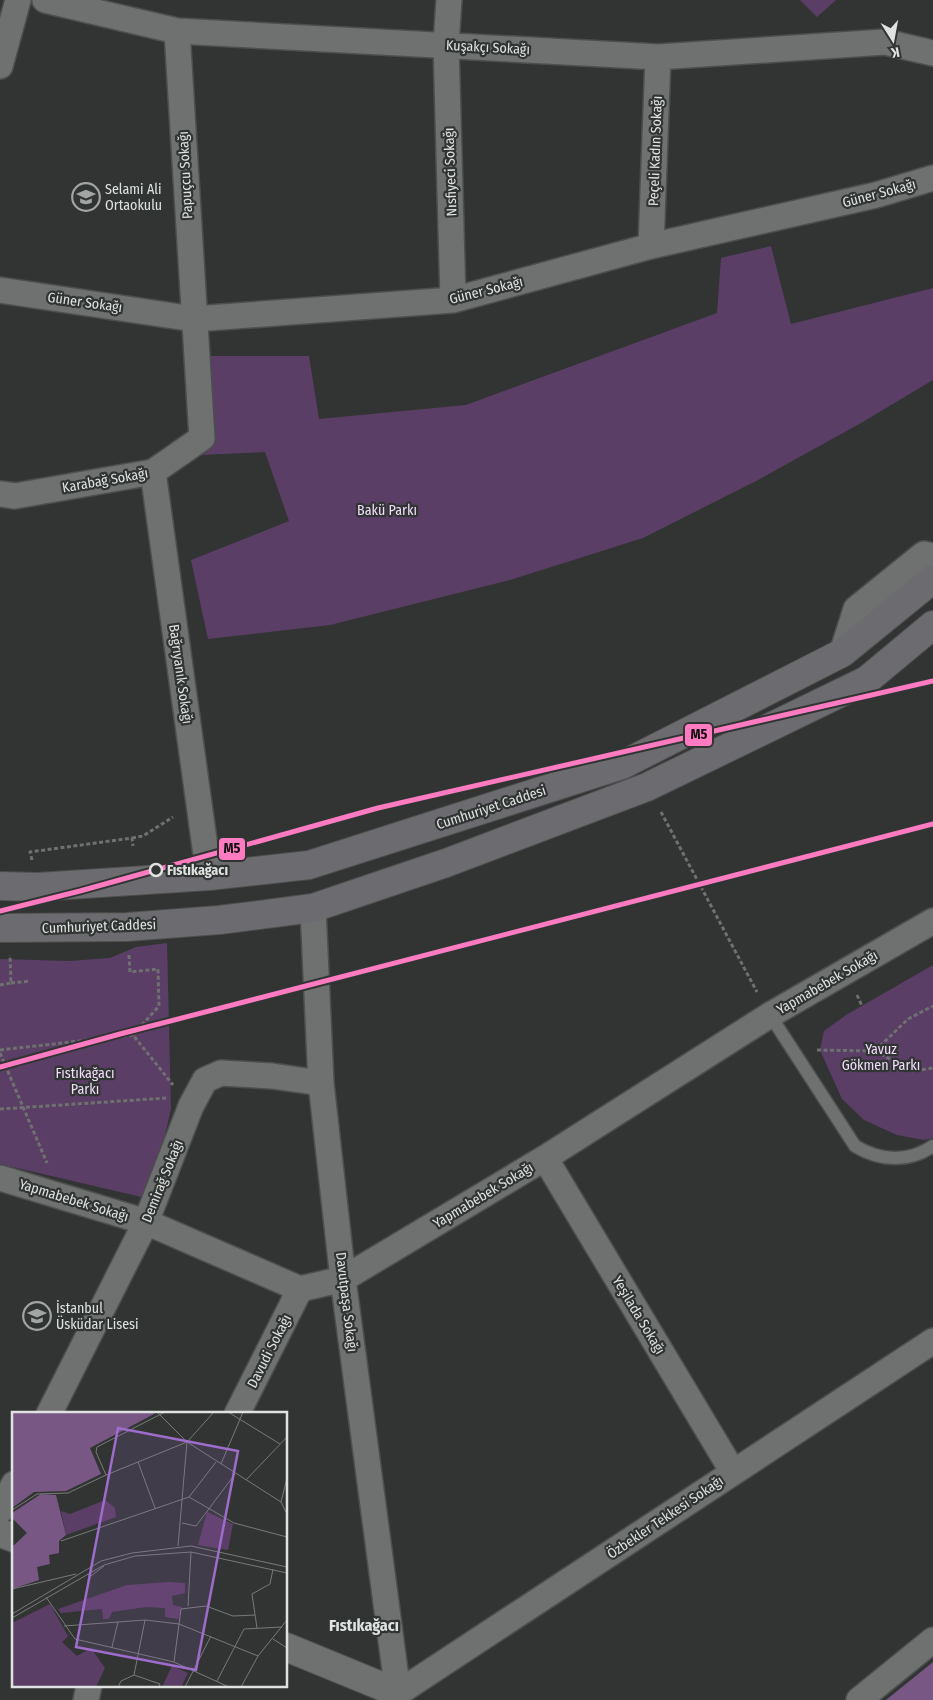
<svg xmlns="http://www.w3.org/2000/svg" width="933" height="1700" font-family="'Fira Sans Condensed',sans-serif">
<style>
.green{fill:#5b3e66}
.forest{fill:#785785}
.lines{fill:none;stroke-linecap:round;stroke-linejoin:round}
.service-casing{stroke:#4d4f4e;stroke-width:15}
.minor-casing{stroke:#4d4f4e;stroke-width:28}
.tertiary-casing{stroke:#4d4f4e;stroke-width:30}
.primary-casing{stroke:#4d4f4e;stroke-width:30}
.path{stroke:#6f7070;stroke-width:3;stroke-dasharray:4 2.5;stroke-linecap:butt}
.service{stroke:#6f7070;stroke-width:12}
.minor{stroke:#6f7070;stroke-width:25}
.tertiary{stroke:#6f7070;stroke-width:28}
.primary{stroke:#6c6b6f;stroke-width:28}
.metro-1-casing{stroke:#303533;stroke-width:9}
.metro-1{stroke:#fe7ac1;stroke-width:5}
.stop-dot{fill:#303533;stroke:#dfe2e1;stroke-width:2.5}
.labels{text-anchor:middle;stroke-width:4.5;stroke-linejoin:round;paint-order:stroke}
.street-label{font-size:14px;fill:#dfe2e1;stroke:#303533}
.poi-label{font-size:14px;fill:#dfe2e1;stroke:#303533;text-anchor:start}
.park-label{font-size:14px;fill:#f2dbfb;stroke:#303533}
.stop-label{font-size:14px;font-weight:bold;fill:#dfe2e1;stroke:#303533;text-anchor:start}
.quarter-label{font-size:16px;font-weight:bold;fill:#dfe2e1;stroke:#303533}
.inset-road{fill:none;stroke:#777a79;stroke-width:1}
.view{fill:#9e6ccb;fill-opacity:0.15;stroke:#9e6ccb;stroke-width:2.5}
.inset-edge{fill:none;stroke:#dfe2e1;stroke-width:2.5}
.line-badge{stroke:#303533;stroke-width:2}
.pale-badge-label{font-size:14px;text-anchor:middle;font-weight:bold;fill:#111}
</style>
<rect width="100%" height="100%" fill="#313433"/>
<path class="green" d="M800,0H836L817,17Z
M771,246L791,324L933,288V380L861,423L758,480L643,538L510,580L330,625L208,639L191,560L289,521L265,452L199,455L205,356H309L319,419L466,405L717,313L721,258Z
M167,943L171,1109L150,1199L0,1164V959L69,961L110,958L136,947Z
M933,965V1138L924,1140L897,1135L864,1120L842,1099L820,1050L824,1031L846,1015Z"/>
<path class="forest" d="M933,1662V1700H886Z"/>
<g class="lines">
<defs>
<path id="service" d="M770,1015L855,1146C880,1161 908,1163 933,1146"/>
<path id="minor" d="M45,0L177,31L658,57L885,42L933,53
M449,0L446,44L453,300
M0,66L18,0
M651,246L658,57
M0,290L194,319L453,300L651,246L876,195L933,178
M153,472L209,876
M0,494L15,496L153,472L202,438L177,31
M842,653L856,609L924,554L933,556
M313,908L321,1083L343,1279L398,1693
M545,1158L733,1472
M0,1178L146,1222L300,1289L343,1279L545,1158L770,1015L933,921
M49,1414L146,1222L191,1106L205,1080L221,1073L272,1076L321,1083
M237,1414L300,1289
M0,1511L14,1484
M86,1700L89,1686
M394,1700L398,1693L933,1341
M859,1700L933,1640"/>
<path id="tertiary" d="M0,1533L14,1538
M286,1647L398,1693"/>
<path id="primary" d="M0,886L38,887L209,876L309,865L622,765L842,653L933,579
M0,928L127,927L219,920L313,908L446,863L647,787L867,680L933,625"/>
</defs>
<use href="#service" class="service-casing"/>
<use href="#minor" class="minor-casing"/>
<use href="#tertiary" class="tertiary-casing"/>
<use href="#primary" class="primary-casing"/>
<path class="path" d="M661,812L757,992
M132,838L143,836L173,817
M32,860L30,852L132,838L133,846
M129,955L130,972L158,969L159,1006L133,1035L173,1085
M11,983L30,981
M0,985L11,983L10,955
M857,995L862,1006
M0,1050L133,1035
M817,1050L875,1051L908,1019L933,1006
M875,1051L913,1071L933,1068
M0,1053L47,1163
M0,1109L167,1098"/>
<use href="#service" class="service"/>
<use href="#minor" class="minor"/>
<use href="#tertiary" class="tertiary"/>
<use href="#primary" class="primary"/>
<defs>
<path id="metro-1" d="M0,911L80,891L378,808L933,681
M0,1067L120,1034L933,824"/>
</defs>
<use href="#metro-1" class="metro-1-casing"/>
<use href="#metro-1" class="metro-1"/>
</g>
<defs>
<symbol id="school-ring" viewBox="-11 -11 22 22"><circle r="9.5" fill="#303533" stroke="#a2a5a4" stroke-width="1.5"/><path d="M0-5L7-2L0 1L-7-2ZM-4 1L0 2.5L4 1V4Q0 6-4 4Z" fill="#a2a5a4"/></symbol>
</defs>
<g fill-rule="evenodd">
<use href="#school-ring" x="70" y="181" width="32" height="32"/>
<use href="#school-ring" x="21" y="1300" width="32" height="32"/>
</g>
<circle class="stop-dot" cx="156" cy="870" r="6"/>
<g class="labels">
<g class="street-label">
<text transform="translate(488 47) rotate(3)" y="5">Kuşakçı Sokağı</text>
<text transform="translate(655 151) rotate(-88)" y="5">Peçeli Kadın Sokağı</text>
<text transform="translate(450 172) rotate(-92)" y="5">Nısfiyeci Sokağı</text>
<text transform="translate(185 175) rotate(-93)" y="5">Papuçcu Sokağı</text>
<text transform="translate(879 193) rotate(-15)" y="5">Güner Sokağı</text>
<text transform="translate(486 290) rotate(-14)" y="5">Güner Sokağı</text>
<text transform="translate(85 302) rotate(8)" y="5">Güner Sokağı</text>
<text transform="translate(105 480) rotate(-10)" y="5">Karabağ Sokağı</text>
<text transform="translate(181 674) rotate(82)" y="5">Bağrıyanık Sokağı</text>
<text transform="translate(491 807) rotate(-18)" y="5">Cumhuriyet Caddesi</text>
<text transform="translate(99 926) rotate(-2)" y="5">Cumhuriyet Caddesi</text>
<text transform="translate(827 982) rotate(-30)" y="5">Yapmabebek Sokağı</text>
<text transform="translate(162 1181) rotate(-68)" y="5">Demirağ Sokağı</text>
<text transform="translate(483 1195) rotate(-31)" y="5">Yapmabebek Sokağı</text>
<text transform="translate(74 1200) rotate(17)" y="5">Yapmabebek Sokağı</text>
<text transform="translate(347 1302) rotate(83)" y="5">Davutpaşa Sokağı</text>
<text transform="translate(639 1315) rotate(59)" y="5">Yeşilada Sokağı</text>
<text transform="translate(269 1351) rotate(-63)" y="5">Davudi Sokağı</text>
<text transform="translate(665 1517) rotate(-34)" y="5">Özbekler Tekkesi Sokağı</text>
</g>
<g class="poi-label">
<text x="105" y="194">Selami Ali<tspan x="105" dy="16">Ortaokulu</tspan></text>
<text x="56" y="1313">İstanbul<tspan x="56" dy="16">Üsküdar Lisesi</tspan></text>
</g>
<g class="park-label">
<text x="387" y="515">Bakü Parkı</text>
<text x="881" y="1054">Yavuz<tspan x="881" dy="16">Gökmen Parkı</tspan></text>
<text x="85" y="1078">Fıstıkağacı<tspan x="85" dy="16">Parkı</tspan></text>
</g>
<g class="stop-label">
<text x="167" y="875">Fıstıkağacı</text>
</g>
<g class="quarter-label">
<text x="364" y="1631">Fıstıkağacı</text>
</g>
</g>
<g transform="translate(12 1412)">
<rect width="275" height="275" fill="#313433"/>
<path d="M93,88L103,96L104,105L54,123L49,99L58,102ZM195,100L221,112L216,138L186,133ZM157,170L173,171V181L160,184L161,193L170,195L166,207L153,205V196L134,195L100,200L97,207H91L90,197L49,201L46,197L115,173ZM38,192L56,224L50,230L65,244L79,236L93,256L84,275H0V211ZM160,254L176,261L169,275H150Z" fill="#5b3e66"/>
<path d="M0,0H141L142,2L78,36L89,62L54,79L22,80L0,96ZM29,82L44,83L54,123L47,129V141L37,143L38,152L25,155L27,168L0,177V135L15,121L0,106V101Z" fill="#785785"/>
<path class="inset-road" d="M216,0L268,32M146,1L175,30L269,90L275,102M126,50L143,96M209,52L231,0M94,63L175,30L202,0M234,68L275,25M177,85L204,50M269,90L275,66M0,98L25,82L56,81L94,63L84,40L85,35L153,0M170,111L184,114L223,62M49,129L177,85L222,111L275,125M166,134L175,30M75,162L79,164L92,154M0,177L64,162M34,185L63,227L162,250L217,275M176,194L179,140M0,202L89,149L120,141L179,134L275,155M0,206L92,153L123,144L179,140L275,161M52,214L133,208L167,212L246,244M245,216L240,182L258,172L261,157M261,227L275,236M100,235L106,210M162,250L169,197L194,194L221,204L243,203M122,263L148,272L147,275M205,269L232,217L270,215M106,275L109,269L122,263L133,208M173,275L199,224M229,275L246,244L275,208"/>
<path class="view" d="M106,16L226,39L184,258L64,235Z"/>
<rect width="275" height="275" class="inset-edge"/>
</g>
<g class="line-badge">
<rect x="684" y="723" width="29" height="24" rx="5" fill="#fe7ac1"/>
<rect x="218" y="837" width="28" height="24" rx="5" fill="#fe7ac1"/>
</g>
<g class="pale-badge-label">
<text x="699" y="739">M5</text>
<text x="232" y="853">M5</text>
</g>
<g transform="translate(893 40) rotate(169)" stroke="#303533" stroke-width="4" paint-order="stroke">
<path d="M0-4L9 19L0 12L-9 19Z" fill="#dfe2e1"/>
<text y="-8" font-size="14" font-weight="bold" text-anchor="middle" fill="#dfe2e1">K</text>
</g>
</svg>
